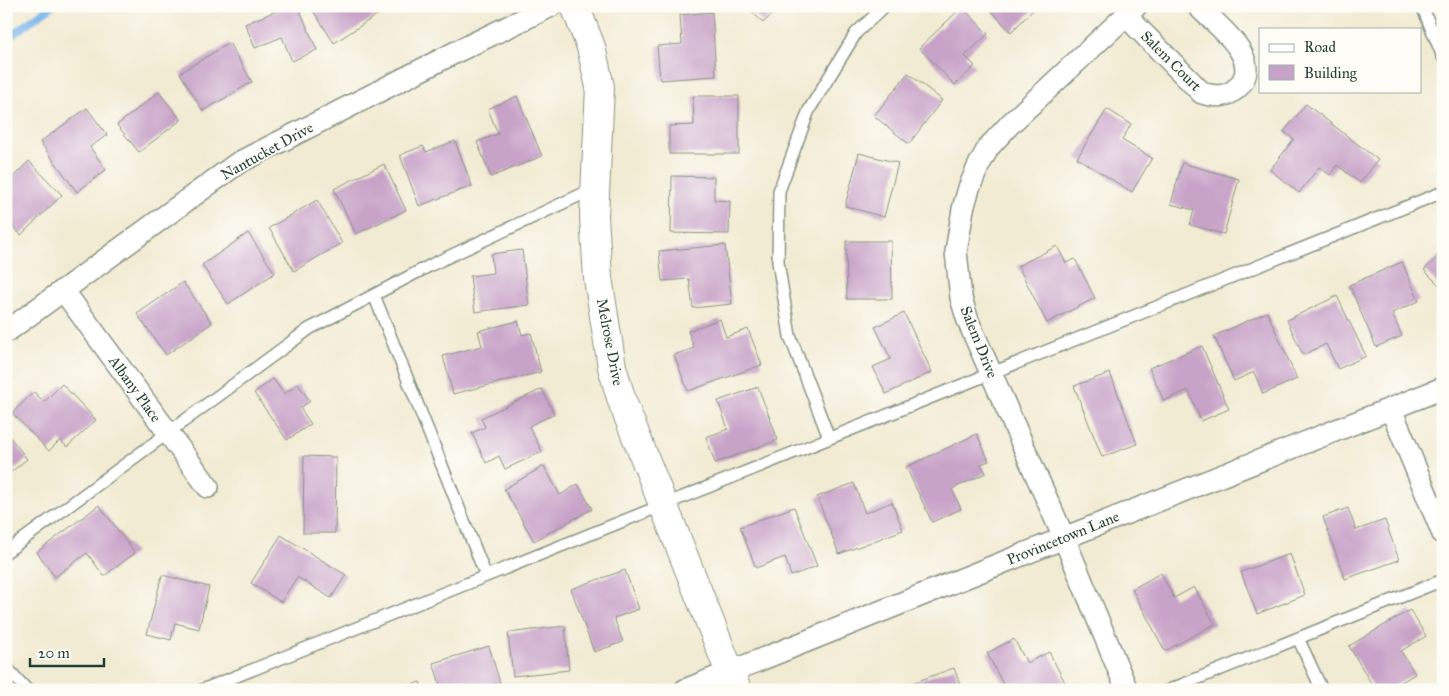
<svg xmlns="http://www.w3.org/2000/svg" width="1449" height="696" font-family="'IM FELL Great Primer',serif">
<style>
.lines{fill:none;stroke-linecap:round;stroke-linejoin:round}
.stream{stroke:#79b5eb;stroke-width:8}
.building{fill:#c7a3c8}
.service-casing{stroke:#889484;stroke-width:14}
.minor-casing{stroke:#889484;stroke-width:24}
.tertiary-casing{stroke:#889484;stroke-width:30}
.service{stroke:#fff;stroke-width:11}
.minor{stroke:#fff;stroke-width:21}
.tertiary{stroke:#fff;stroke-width:28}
.labels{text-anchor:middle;stroke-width:4;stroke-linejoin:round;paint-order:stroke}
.street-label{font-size:15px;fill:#1f3d34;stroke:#fdfcf7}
</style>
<rect width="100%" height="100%" fill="#fdfcf7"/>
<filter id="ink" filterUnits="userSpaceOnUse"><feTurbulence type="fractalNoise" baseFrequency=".02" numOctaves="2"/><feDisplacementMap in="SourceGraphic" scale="10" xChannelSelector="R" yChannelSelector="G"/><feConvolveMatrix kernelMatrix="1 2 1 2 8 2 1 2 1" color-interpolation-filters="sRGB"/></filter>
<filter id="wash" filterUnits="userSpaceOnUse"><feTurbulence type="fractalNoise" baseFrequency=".0096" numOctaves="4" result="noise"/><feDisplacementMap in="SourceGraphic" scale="20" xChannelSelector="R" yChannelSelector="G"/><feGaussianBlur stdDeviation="1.12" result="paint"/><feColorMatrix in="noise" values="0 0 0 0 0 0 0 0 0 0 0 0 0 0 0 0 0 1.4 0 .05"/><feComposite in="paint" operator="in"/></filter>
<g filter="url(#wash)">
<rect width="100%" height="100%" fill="#f2ebd3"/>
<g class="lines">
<path class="stream" d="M6,39L52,6"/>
</g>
<g id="blocks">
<path class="building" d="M288,6H298L317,50L292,61L282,37L255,48L245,24Z
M310,6H379L383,11L334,43Z
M747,6H781L763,23Z
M987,6H1037L1011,32Z
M962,7L988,34L965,56L975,66L955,85L919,48Z
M712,12L716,76L660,80L657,46L682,44L680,15Z
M229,43L252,82L203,111L180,73Z
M908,73L942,100L909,144L874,116Z
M159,92L181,120L139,152L117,125Z
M517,96L542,156L491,177L477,142L498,134L488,109Z
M693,96H739V154H669V126L694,125Z
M1306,104L1378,160L1360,183L1337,165L1330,175L1319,167L1299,193L1270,170L1294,139L1284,132Z
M87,108L107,135L90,147L106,170L77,192L40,142Z
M1107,109L1131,124L1122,140L1152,158L1132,192L1077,158Z
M455,141L472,186L419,206L400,155L423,146L426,152Z
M859,153L898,163L884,217L845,206Z
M29,161L62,195L21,235L6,220V184Z
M1182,163L1239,179L1224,234L1190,225L1194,210L1171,204Z
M384,164L406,210L356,234L334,189Z
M672,176L714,177V200L730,201L729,234L671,233Z
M317,200L342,243L294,271L269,228Z
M248,233L275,273L228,304L202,265Z
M846,241H891L892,299H847Z
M725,245L732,304L693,308L689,279L662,281L659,251Z
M1057,246L1066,263L1075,259L1095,298L1047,323L1018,266Z
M522,250L529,305L475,312L470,276L493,273L491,254Z
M1443,252V289L1424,270Z
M1402,262L1419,301L1392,313L1402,336L1376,347L1349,285Z
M183,282L212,323L166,355L137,314Z
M1337,296L1366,356L1338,369L1326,344L1303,355L1287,320Z
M1267,312L1297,379L1263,394L1254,372L1234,381L1214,336Z
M904,313L932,372L886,394L873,367L891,359L875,327Z
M720,319L726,337L748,329L762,365L688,391L674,355L694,348L688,331Z
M518,321L522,335L531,333L541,372L453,394L443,356L482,346L478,331Z
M1202,346L1229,409L1201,421L1188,390L1164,401L1149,368Z
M1110,373L1137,444L1102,457L1074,386Z
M273,379L284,394L298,384L310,401L300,408L311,424L287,440L254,393Z
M62,384L96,420L67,447L60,440L49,451L12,413L34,392L44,402Z
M758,387L778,440L715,463L706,437L728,429L718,401Z
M542,389L554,414L529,426L542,452L505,469L499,456L486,463L472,433L485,427L481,418Z
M6,432L27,459L6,476Z
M977,434L989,461L981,464L986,473L952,489L961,509L932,522L906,467Z
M304,456L336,457L335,533H303Z
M544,466L560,495L578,484L592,509L534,541L504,489Z
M854,483L865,513L892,502L903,530L839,554L817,497Z
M99,505L135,553L104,576L87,553L55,577L37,552Z
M794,507L817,566L791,576L785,557L756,568L740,527Z
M1348,508L1356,530L1385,520L1399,560L1345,579L1323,517Z
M281,535L346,575L331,598L297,577L281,602L251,583Z
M1290,554L1305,595L1257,614L1241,572Z
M625,570L639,609L614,618L623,642L594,652L571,589Z
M1161,573L1174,598L1194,587L1215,624L1165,651L1132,589Z
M162,575L209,587L199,629L175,623L171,640L147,634Z
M1410,610L1426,636L1401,651L1415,674L1388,690H1375L1349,646Z
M565,626L569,670L513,676L508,633Z
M1014,639L1027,663L1049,652L1069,690H1006L987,653Z
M489,646L500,683L477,690H442L433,663Z
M954,668L962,690H902L901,687Z
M420,682L423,690H398V689Z"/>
</g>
</g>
<g filter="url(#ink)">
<use href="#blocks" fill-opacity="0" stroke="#889484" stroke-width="1"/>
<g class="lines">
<defs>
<path id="service" d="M1422,6L1443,57
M374,295L486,576
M829,438L790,336L778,262L779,191L809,110L856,33L885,6
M6,552L309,329L433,264L593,189
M1298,638L1322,690
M6,667L27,690
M202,690L1443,192
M1169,690L1443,580"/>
<path id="minor" d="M1126,16L1202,93C1216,97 1227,98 1238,87C1265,59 1216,25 1198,6
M63,290L208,487
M6,332L238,163L460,50L551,6
M1391,409L1443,534
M685,690L1064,538L1443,388
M1127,690L1064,538L968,321L961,298L956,252L963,209L969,188L978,167L988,148L1010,124L1136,6"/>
<path id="tertiary" d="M575,6L591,47L600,87L594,216L598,278L612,367L622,401L737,690"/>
</defs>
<use href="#service" class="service-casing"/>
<use href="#minor" class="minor-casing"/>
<use href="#tertiary" class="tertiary-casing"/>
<use href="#service" class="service"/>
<use href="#minor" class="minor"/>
<use href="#tertiary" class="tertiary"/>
</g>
</g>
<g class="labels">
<g class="street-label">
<text transform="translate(1171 61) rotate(45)" y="5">Salem Court</text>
<text transform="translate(267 151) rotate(-29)" y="5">Nantucket Drive</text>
<text transform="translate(610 342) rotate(79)" y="5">Melrose Drive</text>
<text transform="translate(979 342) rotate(68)" y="5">Salem Drive</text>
<text transform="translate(135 389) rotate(54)" y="5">Albany Place</text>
<text transform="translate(1063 538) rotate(-22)" y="5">Provincetown Lane</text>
</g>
</g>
<rect width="1449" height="696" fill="none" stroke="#fdfcf7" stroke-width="25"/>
<rect x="1259" y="28" width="162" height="65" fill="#fdfcf7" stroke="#a4b0a9"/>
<rect x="1269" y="44" width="25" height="8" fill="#ffffff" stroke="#a4b0a9"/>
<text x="1304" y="52" font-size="15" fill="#1f3d34">Road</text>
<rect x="1269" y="65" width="25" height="15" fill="#c7a3c8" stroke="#a4b0a9"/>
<text x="1304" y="78" font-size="15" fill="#1f3d34">Building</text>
<path d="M30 658v8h74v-8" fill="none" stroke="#1f3d34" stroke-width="2.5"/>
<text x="38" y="658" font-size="15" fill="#1f3d34" stroke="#fdfcf7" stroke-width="4" paint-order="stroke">20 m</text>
</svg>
